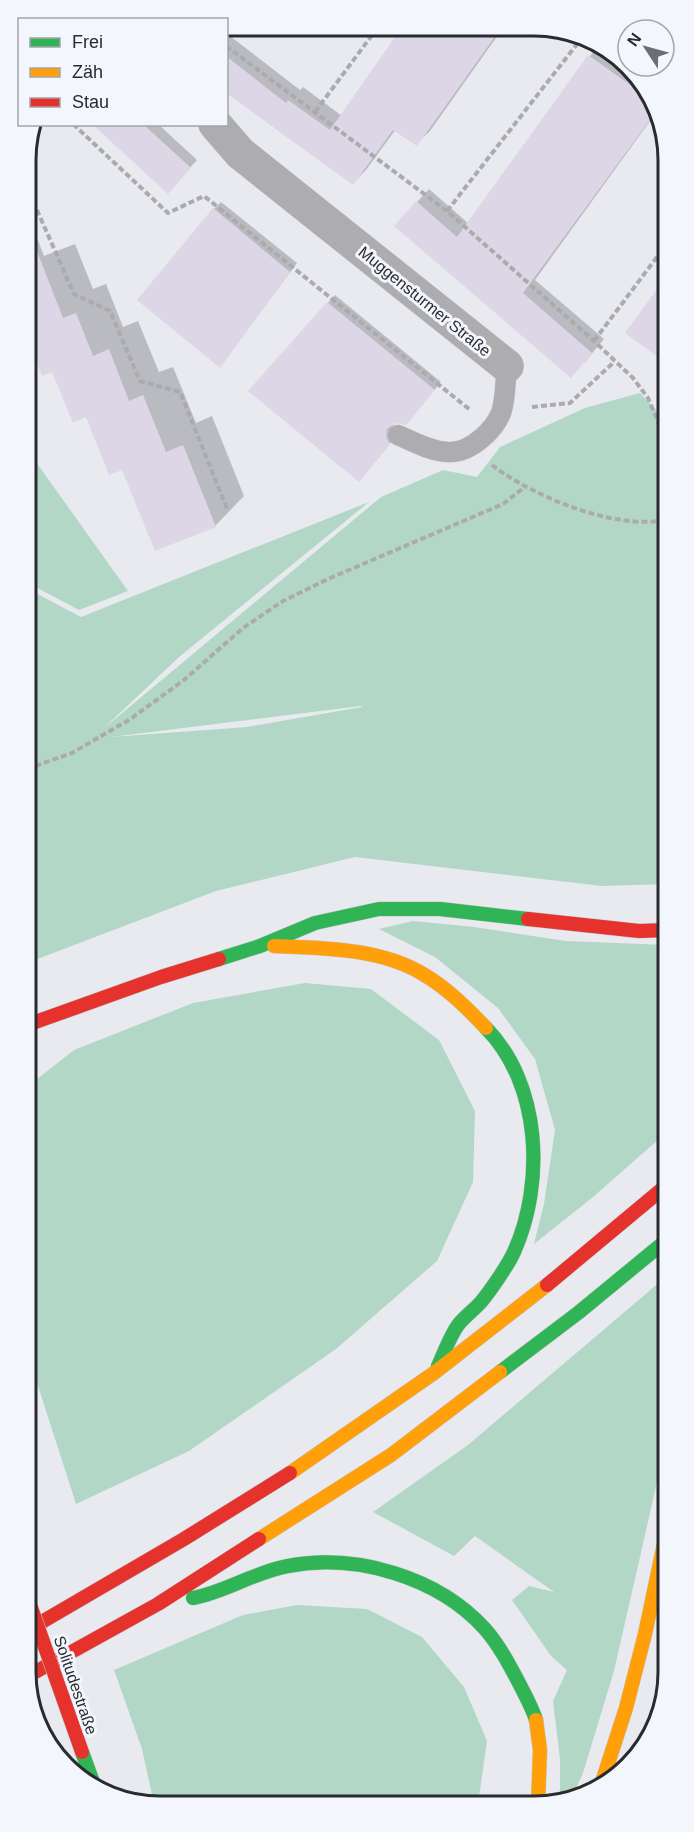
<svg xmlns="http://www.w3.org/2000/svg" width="694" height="1832" font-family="Helvetica,sans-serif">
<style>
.green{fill:#b3d7c6;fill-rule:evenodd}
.shadow{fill:#0003}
.building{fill:#ddd6e6}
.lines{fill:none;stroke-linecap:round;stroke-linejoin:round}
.lane-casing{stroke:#c6c8cc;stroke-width:21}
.street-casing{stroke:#c6c8cc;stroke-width:34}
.fast-casing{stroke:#c6c8cc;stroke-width:15}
.slow-casing{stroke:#c6c8cc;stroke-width:15}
.jam-casing{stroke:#c6c8cc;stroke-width:15}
.path{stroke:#ababad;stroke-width:4;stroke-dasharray:6 3;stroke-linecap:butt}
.lane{stroke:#adacae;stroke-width:20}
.street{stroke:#adacae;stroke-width:33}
.fast{stroke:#30b455;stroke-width:14}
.slow{stroke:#ff9f0a;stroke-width:14}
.jam{stroke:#e5322d;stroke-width:14}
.jam-bridge-casing{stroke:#c6c8cc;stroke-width:15;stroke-linecap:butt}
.jam-bridge{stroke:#e5322d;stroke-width:14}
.labels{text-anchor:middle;stroke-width:6;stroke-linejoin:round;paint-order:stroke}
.street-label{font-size:16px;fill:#292b2f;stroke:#f3f6fd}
.rim{fill:none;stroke:#292b2f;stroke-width:3}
</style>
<rect width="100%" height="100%" fill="#e8eaf0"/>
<path class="green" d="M640,393L659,413L666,403L667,884L602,886L355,857L216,891L27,963L26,588L81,617L369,502L179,657L103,729L381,497L443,470L477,477L500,447L585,408ZM362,707L247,727L111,737L361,706Z
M26,448L128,591L79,610L26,582Z
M413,921L474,927L566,941L667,945V1132L593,1197L534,1244L544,1204L555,1130L535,1059L498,1008L435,957L379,929Z
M305,983L371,989L439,1040L475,1111L473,1182L437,1261L336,1349L189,1451L76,1504L28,1355L27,1087L74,1050L193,1003Z
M668,1275V1434L614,1671L583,1773L572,1797L560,1804V1759L553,1701L567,1670L551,1656L512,1600L529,1586L554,1592L475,1536L454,1556L373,1512L468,1445Z
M297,1605L367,1609L422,1637L464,1687L487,1741L478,1804H154L142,1749L114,1670L243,1615Z"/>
<path class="shadow" d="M288,26H298L294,31Z
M411,27L503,28L430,131L416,144L396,129L366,170L353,183L226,91V33L300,90L303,87L342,116Z
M597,48L628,64L655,114L535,280L604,339L584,363L417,202L429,189L469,224L590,56Z
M94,124H158L197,160L175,184Z
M221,202L297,263L220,366L214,209Z
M26,210L44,256L75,244L93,289L106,284L123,327L138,321L159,372L173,367L196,423L212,416L244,496L215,526L123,468L53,370L30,343L26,345Z
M335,295L441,382L413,416L394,423L393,428L397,435L366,473L250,391Z"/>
<path class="building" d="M402,27L501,28L417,146L393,130L353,185L226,93V56L286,103L288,100L330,130Z
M588,55L646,96L655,113L523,293L592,353L571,378L394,226L416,201L457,237Z
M92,124H143L191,168L168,194Z
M213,208L290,272L220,368L137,300Z
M26,228H28L63,318L76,313L93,356L109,349L129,401L143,395L166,452L183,445L216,527L155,551L122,470L109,475L86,417L73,423L52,372L42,376L26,336Z
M666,277V363L625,333Z
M327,302L435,390L406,425L396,423L387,429L386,437L390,444L359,482L248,391Z"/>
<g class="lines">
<defs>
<path id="lane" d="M398,435C413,442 435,453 451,452C471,452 494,430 501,413C506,399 505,381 507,366"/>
<path id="street" d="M215,124L240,153L507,366"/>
<path id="fast" d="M219,959L260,946L315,923L379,909H440L528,919
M438,1366C444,1353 450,1336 458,1325C465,1316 474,1310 481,1302C491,1290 508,1265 514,1252C545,1183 541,1084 486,1028
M500,1372L578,1313L668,1239
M193,1598C226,1592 254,1572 288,1566C356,1553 438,1577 485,1629C499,1645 509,1664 519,1683C525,1695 532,1707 536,1720
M82,1752L93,1782"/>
<path id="slow" d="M274,946C322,948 380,948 423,974C447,988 467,1008 486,1028
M290,1473L434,1373L547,1285
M259,1539L391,1455L500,1372
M536,1720L540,1750L538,1804
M603,1779L626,1708L645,1634L668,1525"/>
<path id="jam" d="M528,919L639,931L667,930
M27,1025L161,977L219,959
M547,1285L667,1185
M28,1630L184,1539L290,1473
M28,1676L158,1604L259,1539"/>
</defs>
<use href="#lane" class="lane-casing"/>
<use href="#street" class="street-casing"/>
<use href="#fast" class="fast-casing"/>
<use href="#slow" class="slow-casing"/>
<use href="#jam" class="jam-casing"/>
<path class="path" d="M226,46L447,211L594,341L633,378L648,398L666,441
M315,112L378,27
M73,124L168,213L204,196L469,409
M26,185L74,294L110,311L140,381L180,392L228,511
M447,211L581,39
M594,341L666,245
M532,407L570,403L614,362
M492,465C534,497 614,530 666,520
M27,769L72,753L129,720L184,680L243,628L283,601L328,579L503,504L526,486"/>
<use href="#lane" class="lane"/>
<use href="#street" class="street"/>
<use href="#fast" class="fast"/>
<use href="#slow" class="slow"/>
<use href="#jam" class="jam"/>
<defs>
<path id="jam-bridge" d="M28,1599L82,1752"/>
</defs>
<use href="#jam-bridge" class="jam-bridge-casing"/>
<use href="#jam-bridge" class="jam-bridge"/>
</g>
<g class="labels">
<g class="street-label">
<text transform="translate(425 301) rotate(39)" y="6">Muggensturmer Straße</text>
<text transform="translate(76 1685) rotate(71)" y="6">Solitudestraße</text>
</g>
</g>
<path d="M0 0H694V1832H0ZM160 36H534A124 124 0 0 1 658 160V1672A124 124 0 0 1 534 1796H160A124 124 0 0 1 36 1672V160A124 124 0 0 1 160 36Z" fill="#f3f6fd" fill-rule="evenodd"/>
<path class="rim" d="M160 36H534A124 124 0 0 1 658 160V1672A124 124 0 0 1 534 1796H160A124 124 0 0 1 36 1672V160A124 124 0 0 1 160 36Z"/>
<rect x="18" y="18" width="210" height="108" fill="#f3f6fd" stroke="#a2a5ab" stroke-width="1.5"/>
<rect x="30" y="38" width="30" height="9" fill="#30b455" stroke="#a2a5ab" stroke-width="1.5"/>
<text x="72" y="48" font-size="18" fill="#292b2f">Frei</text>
<rect x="30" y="68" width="30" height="9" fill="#ff9f0a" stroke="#a2a5ab" stroke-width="1.5"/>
<text x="72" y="78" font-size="18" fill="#292b2f">Zäh</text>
<rect x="30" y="98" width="30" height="9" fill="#e5322d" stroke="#a2a5ab" stroke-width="1.5"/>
<text x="72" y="108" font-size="18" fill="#292b2f">Stau</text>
<g transform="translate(646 48) rotate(306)"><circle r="28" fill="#f3f6fd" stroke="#a2a5ab" stroke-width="1.5"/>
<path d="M0-4.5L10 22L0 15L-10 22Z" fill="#6c6e73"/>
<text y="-9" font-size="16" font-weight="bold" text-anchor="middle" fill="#292b2f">N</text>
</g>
</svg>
